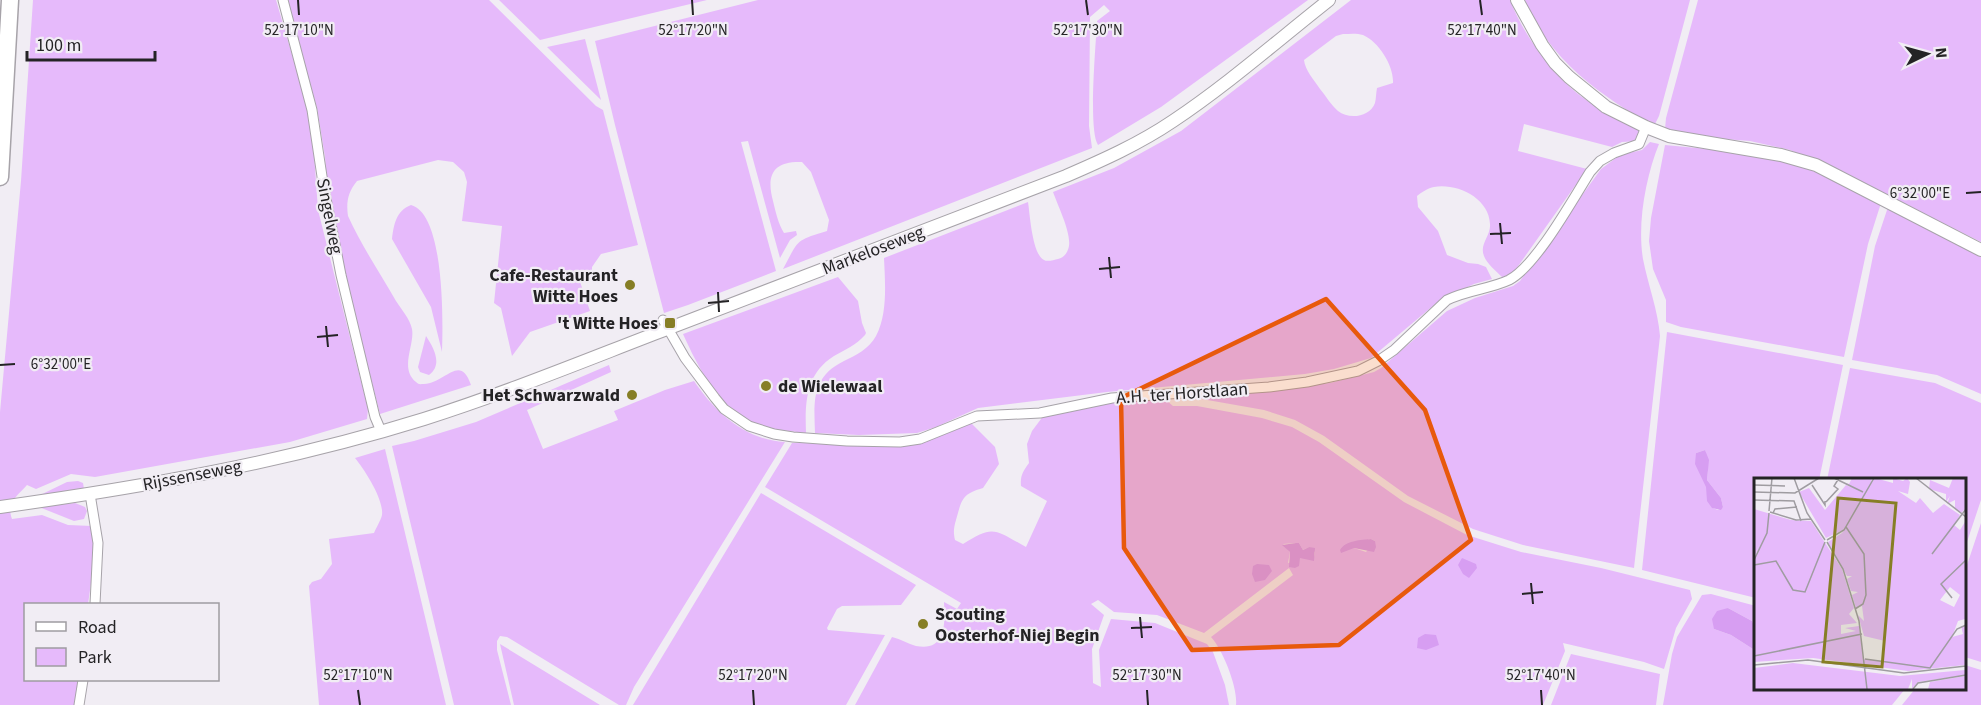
<svg xmlns="http://www.w3.org/2000/svg" width="1981" height="705" font-family="'Source Sans 3',sans-serif">
<style>
.green{fill:#e6bafb;fill-rule:evenodd}
.water{fill:#d79ef2}
.lines{fill:none;stroke-linecap:round;stroke-linejoin:round}
.street-casing{stroke:#a7a3a9;stroke-width:11}
.secondary-casing{stroke:#a7a3a9;stroke-width:14}
.highway-casing{stroke:#a7a3a9;stroke-width:19}
.street{stroke:#fff;stroke-width:9}
.secondary{stroke:#fff;stroke-width:12}
.highway{stroke:#fff;stroke-width:16}
.marked{fill:#e8590c;fill-opacity:0.2;stroke:#e8590c;stroke-width:4.5;stroke-linejoin:round}
.ticks{fill:none;stroke:#242325;stroke-width:2}
.poi-dot{fill:#867e25;stroke:#f1edf4;stroke-width:2}
.labels{text-anchor:middle;stroke-width:4.5;stroke-linejoin:round;paint-order:stroke}
.street-label{font-size:18px;fill:#242325;stroke:#f1edf4}
.poi-label{font-size:18px;font-weight:bold;fill:#242325;stroke:#f1edf4;text-anchor:end}
.inset-road{fill:none;stroke:#9f9ca1;stroke-width:1.5}
.view{fill:#867e25;fill-opacity:0.15;stroke:#867e25;stroke-width:3}
.inset-edge{fill:none;stroke:#242325;stroke-width:3}
.ticks-label{font-size:15px;text-anchor:middle;fill:#242325;stroke:#f1edf4;stroke-width:4.5;stroke-linejoin:round;paint-order:stroke}
</style>
<rect width="100%" height="100%" fill="#f1edf4"/>
<path class="green" d="M33,0H276L308,109L313,139L318,210L368,409L367,419L290,442L95,477L71,474L36,489L27,485C17,496 6,503 12,519L42,515L68,525L92,526L95,555L88,604H26V680H78L75,705H0V412L21,181Z
M286,0H489L596,106L603,110L638,245L601,254L592,267V271L577,273L590,311L530,332L512,356L501,308L494,303L502,226L462,221L467,182L464,172L453,162L438,160L357,181C348,192 346,202 348,216C361,245 380,273 396,301C401,309 410,319 412,329C415,345 399,368 416,382C419,385 420,384 424,384C446,383 460,353 471,385L380,414L339,254L328,200L325,157L317,108Z
M499,0H707L540,40Z
M758,0H1308L1161,107L1098,145C1088,130 1096,44 1097,21L1110,11L1104,5L1090,17L1089,126L1092,148L783,269C799,240 794,241 827,231L829,220L811,172L802,162C773,161 766,175 773,201C776,213 778,223 784,233L796,231L797,235L790,240L780,258L748,141L741,142L776,271L688,305L664,313L615,125L595,41Z
M1351,0H1510C1525,39 1560,86 1596,106C1611,115 1630,118 1640,132L1638,141L1622,142L1612,147L1524,124L1518,151L1587,169L1516,269L1508,276L1502,277C1496,271 1487,264 1484,256C1479,244 1491,236 1490,224C1489,198 1457,183 1434,187C1428,188 1422,192 1417,196L1418,207L1438,231L1447,255L1468,263L1478,264L1486,267L1492,279L1474,284L1440,300L1371,358L1334,369L1305,374L1107,392L978,408L936,427L917,433L859,435L815,433C814,402 811,377 844,361C856,355 869,349 876,336C888,313 885,282 884,258L1028,202C1030,214 1032,254 1044,260C1047,262 1054,260 1058,259C1064,258 1068,252 1069,246C1071,232 1058,206 1053,192L1114,168L1181,131ZM1343,34C1349,34 1357,33 1363,35C1379,42 1394,66 1393,83L1377,88C1376,93 1376,99 1375,103C1370,117 1349,120 1338,111C1331,105 1326,96 1320,89C1314,80 1305,70 1304,60L1336,36Z
M1525,0H1690L1659,116L1654,126C1602,97 1547,58 1525,0Z
M1698,0H1981V242L1837,171L1790,150L1750,141L1711,138L1665,129L1666,118Z
M585,39L601,100L547,47Z
M1650,142L1659,144C1646,176 1637,223 1643,259C1648,285 1658,310 1660,336L1634,568L1523,545L1473,529L1408,496L1324,436L1295,420L1264,410L1196,398L1330,383L1374,372L1381,368L1447,311L1475,298L1513,286L1520,281L1601,169L1620,155L1642,150Z
M1665,145L1761,154L1807,167L1881,203L1868,244L1844,357L1681,327L1666,322V300L1653,269L1649,241L1651,218Z
M411,205C445,214 443,323 442,352L431,307L392,239C394,224 396,211 411,205Z
M1888,207L1981,253V394L1937,375L1852,360L1875,246Z
M838,277L858,301L862,323L866,333L865,335C856,345 845,350 834,356C805,374 805,404 806,433C789,431 772,430 755,425C721,413 697,365 683,334Z
M1667,332L1843,365L1819,480H1756V598L1642,570ZM1705,450L1708,468L1707,480L1721,498L1723,507L1718,510L1713,508L1696,453Z
M426,336C434,348 443,365 429,375L420,372L418,367Z
M609,365L611,372L527,410L543,449L618,420L614,411L665,390L694,381C715,412 745,440 785,442L634,687L626,705H619L507,637L500,636L497,641V650L511,705H454L392,446L414,441L476,422Z
M1850,368L1935,383L1981,403V500L1965,548L1964,480H1827Z
M1166,400L1173,406H1197L1262,418L1292,427L1319,442L1404,502L1467,535L1521,552L1601,568L1690,590L1692,599L1676,628L1664,669L1644,662L1563,643L1565,651L1543,705H1236C1238,688 1223,650 1211,637L1293,575L1289,568L1204,633L1157,615L1114,612L1098,600L1091,604L1104,615L1092,649L1093,683L1101,687L1099,650L1111,619L1155,623L1207,644L1213,652L1225,685L1229,705H855L892,637C901,639 908,644 916,646C947,652 945,622 944,602L957,609L961,603L765,487L792,443L903,444L970,422L995,447L999,464L983,488C962,494 962,499 956,520C954,527 953,532 955,540L963,544C994,524 995,530 1026,547L1047,501L1021,486C1020,476 1023,471 1029,463L1027,444L1032,431L1044,415L1113,402ZM1371,539L1375,541L1366,552L1354,548L1352,542ZM1296,543H1299L1303,550L1309,547L1315,552L1314,557L1300,558L1299,560L1288,563L1290,552L1283,544Z
M385,449L446,705H319L309,586L312,582L321,579L332,564L329,539L374,533C376,528 381,520 382,515C384,499 364,469 355,458Z
M78,481L83,483L84,489L34,498L67,482Z
M761,493L916,585L901,605L842,606L837,609L827,628L828,630L885,635L846,705H633Z
M75,503L85,507L87,511L84,519L74,521L39,507Z
M1981,523V662L1965,657V571Z
M1711,594L1756,606V636L1752,621L1728,608L1714,629L1731,635L1756,651V688L1905,689L1892,705H1663L1672,654L1677,637L1702,595Z
M500,644L600,705H514Z
M1571,654L1660,674L1656,705H1551Z
M1965,665L1981,670V705H1902L1915,689L1964,688Z"/>
<path class="water" d="M1705,450L1709,460L1707,480L1721,498L1723,507L1721,510L1712,508L1707,501L1706,487L1695,464L1696,453Z
M1371,539L1375,541L1376,547L1374,552L1354,548L1341,553L1340,550C1346,540 1361,540 1371,539Z
M1296,543H1299L1303,550L1309,547L1315,548L1314,561L1300,558L1299,566L1295,568L1289,567L1290,552L1282,545Z
M1462,558L1476,564L1477,568L1469,578L1463,574L1458,565Z
M1257,564L1269,565L1272,571L1265,580L1255,582L1252,574L1253,566Z
M1728,608L1752,621L1755,629L1756,651L1731,635L1714,629L1712,619L1717,611Z
M1425,634L1436,635L1439,645L1426,650L1417,648L1418,638Z"/>
<g class="lines">
<defs>
<path id="street" d="M283,0L312,110L323,183L341,275L375,417L381,431
M663,320L685,358L715,398L724,409L749,426L774,434L793,437L847,441L900,442L920,439L977,416L1040,413L1112,398L1269,387L1307,382L1358,371L1378,361L1394,350L1447,300C1467,290 1490,289 1509,280C1536,266 1573,199 1590,172L1600,161L1614,153L1639,144L1646,127
M90,494L98,543L95,604
M79,705L83,680"/>
<path id="secondary" d="M1517,0L1542,45L1555,63L1569,77L1606,107L1646,127L1669,136L1781,155L1816,165L1981,250
M0,507C143,487 286,462 424,419C506,393 586,360 667,329C800,278 933,227 1066,176C1103,160 1139,144 1173,121C1227,85 1277,41 1329,0"/>
<path id="highway" d="M0,177L10,0"/>
</defs>
<use href="#street" class="street-casing"/>
<use href="#secondary" class="secondary-casing"/>
<use href="#highway" class="highway-casing"/>
<use href="#street" class="street"/>
<use href="#secondary" class="secondary"/>
<use href="#highway" class="highway"/>
</g>
<path class="marked" d="M1326,299L1425,410L1471,540L1339,645L1192,650L1124,548L1121,398Z"/>
<path class="ticks" d="M298,0L299,15M692,0L693,15M1086,0L1088,15M1480,0L1482,15M1966,193L1981,192M1500,223L1502,244M1490,234L1511,233M1109,257L1111,278M1099,269L1120,267M718,292L719,312M708,303L729,301M326,326L328,347M317,337L338,335M0,365L15,364M1531,583L1533,604M1522,594L1543,592M1140,617L1142,638M1131,628L1152,627M358,690L360,705M753,690L754,705M1147,690L1148,705M1541,690L1542,705"/>
<g class="poi-dot">
<circle cx="630" cy="285" r="6"/>
<rect x="664" y="317" width="12" height="12" rx="3"/>
<circle cx="766" cy="386" r="6"/>
<circle cx="632" cy="395" r="6"/>
<circle cx="923" cy="624" r="6"/>
</g>
<g class="labels">
<g class="street-label">
<text transform="translate(330 216) rotate(79)" y="6">Singelweg</text>
<text transform="translate(873 250) rotate(-21)" y="6">Markeloseweg</text>
<text transform="translate(1182 393) rotate(-4)" y="6">A.H. ter Horstlaan</text>
<text transform="translate(192 475) rotate(-11)" y="6">Rijssenseweg</text>
</g>
<g class="poi-label">
<text x="618" y="281">Cafe-Restaurant<tspan x="618" dy="21">Witte Hoes</tspan></text>
<text x="658" y="329">'t Witte Hoes</text>
<text x="778" y="392" text-anchor="start">de Wielewaal</text>
<text x="620" y="401">Het Schwarzwald</text>
<text x="935" y="620" text-anchor="start">Scouting<tspan x="935" dy="21">Oosterhof-Niej Begin</tspan></text>
</g>
</g>
<g transform="translate(1754 478)">
<rect width="212" height="212" fill="#f1edf4"/>
<path d="M98,0H118L117,5L121,0L139,5V0L149,3L153,0L156,4L154,16L144,13L162,25L166,20L179,35L190,26L206,37L200,47L206,52L211,44V141L204,143L198,159L209,156L207,148H211V187L154,193L59,180L0,184V82L5,66L0,80V31L37,42L57,43L88,91L100,130L95,136L103,145L87,147V156L102,153L91,150L105,148L109,181L128,183L131,163L110,158L104,137L110,143L108,128L102,130L98,117L104,114L97,113L93,101L98,98H93L74,64L88,55L91,51L72,60L45,14L55,10L71,32L92,7L97,9L92,5L95,6ZM196,109L206,117L200,129L186,122ZM199,0H211V31L207,35L201,31V22L193,26L196,18L192,24V16L175,11L176,2L195,10ZM39,185L146,198L211,192V197L164,204L158,211V201L154,211H0V190ZM211,198V211H174L176,204Z" fill="#e6bafb" fill-rule="evenodd"/>
<path class="inset-road" d="M40,0L53,35L71,62M80,0L109,14M162,0L212,39M0,7L31,8M58,7L71,27V23M0,14L41,15L65,0M0,22L40,23L47,43M72,24L84,11L80,8L85,0M15,33L18,0M16,34L42,42L57,41M19,35L21,31L43,29M92,49L110,76L112,117L109,126L101,131M73,62L90,52L120,0M73,64L89,91L105,143L113,211M178,76L212,31M0,82L13,55L15,35M0,87L22,83L39,112L51,114L71,64M198,120L187,106L212,82M0,178L108,156M111,181L176,190L203,151L212,147M0,187L54,182L150,195L212,188M159,211L164,205L212,197"/>
<path class="view" d="M84,20L142,25L128,189L69,184Z"/>
<rect width="212" height="212" class="inset-edge"/>
</g>
<g class="ticks-label">
<text x="299" y="35">52°17'10"N</text>
<text x="693" y="35">52°17'20"N</text>
<text x="1088" y="35">52°17'30"N</text>
<text x="1482" y="35">52°17'40"N</text>
<text x="1920" y="198">6°32'00"E</text>
<text x="61" y="369">6°32'00"E</text>
<text x="358" y="680">52°17'10"N</text>
<text x="753" y="680">52°17'20"N</text>
<text x="1147" y="680">52°17'30"N</text>
<text x="1541" y="680">52°17'40"N</text>
</g>
<rect x="24" y="603" width="195" height="78" fill="#f1edf4" stroke="#9f9ca1" stroke-width="1.5"/>
<rect x="36" y="622" width="30" height="9" fill="#ffffff" stroke="#9f9ca1" stroke-width="1.5"/>
<text x="78" y="633" font-size="18" fill="#242325">Road</text>
<rect x="36" y="648" width="30" height="18" fill="#e6bafb" stroke="#9f9ca1" stroke-width="1.5"/>
<text x="78" y="663" font-size="18" fill="#242325">Park</text>
<g transform="translate(1927 54) rotate(85)" stroke="#f1edf4" stroke-width="4.5" paint-order="stroke">
<path d="M0-4.5L10 22L0 15L-10 22Z" fill="#242325"/>
<text y="-9" font-size="16" font-weight="bold" text-anchor="middle" fill="#242325">N</text>
</g>
<path d="M27 51v9h128v-9" fill="none" stroke="#242325" stroke-width="3"/>
<text x="36" y="51" font-size="18" fill="#242325" stroke="#f1edf4" stroke-width="4.5" paint-order="stroke">100 m</text>
</svg>
